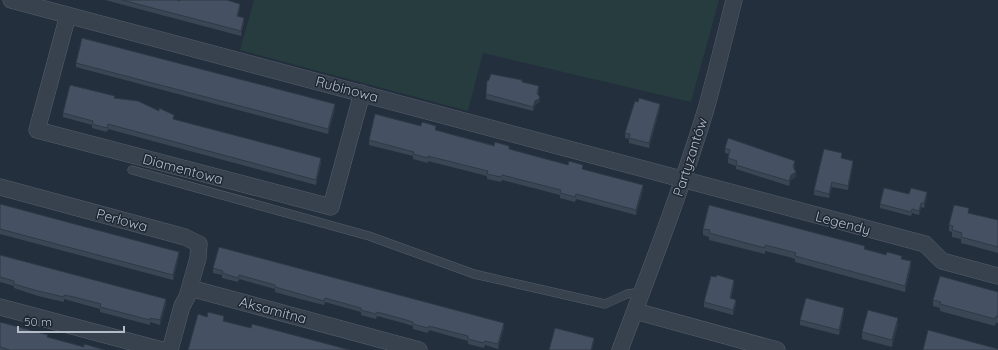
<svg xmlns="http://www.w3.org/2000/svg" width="998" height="350" font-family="Quicksand,sans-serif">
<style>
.green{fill:#263c3f}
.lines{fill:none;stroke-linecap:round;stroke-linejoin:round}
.lane-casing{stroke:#565f6c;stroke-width:9}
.street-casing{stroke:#565f6c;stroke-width:17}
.lane{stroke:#38414e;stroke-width:8}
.street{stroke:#38414e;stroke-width:16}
.wall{fill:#3b4654}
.shaded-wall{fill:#303945}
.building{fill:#455162;stroke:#303945}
.labels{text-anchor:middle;stroke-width:3;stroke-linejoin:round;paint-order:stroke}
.street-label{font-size:14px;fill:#b4bcc9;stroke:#1d2633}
</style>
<rect width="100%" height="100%" fill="#242f3e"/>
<path class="green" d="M254,0H719L691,102L483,53L468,111L240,50Z"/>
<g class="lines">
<defs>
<path id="lane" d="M132,170L369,236L474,274L605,304L627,294L642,292"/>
<path id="street" d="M11,0L925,244L942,261L998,276
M68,15L37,130L331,207L362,93
M0,187L185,237L199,244L198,258L187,297L182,306L170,350
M190,288L419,350
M0,307L162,350
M635,311L777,350
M620,350C650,270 681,191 706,109C716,73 725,36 734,0"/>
</defs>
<use href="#lane" class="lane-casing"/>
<use href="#street" class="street-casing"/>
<use href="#lane" class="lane"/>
<use href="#street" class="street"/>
</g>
<path class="wall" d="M105,0H177L240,8L238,16L244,22L241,36Z
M76,63L335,109L328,134L76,67Z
M522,82L539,91L538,94L540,102L535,105L533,111L486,99V94Z
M115,98L174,120L321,163L316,185L108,129L107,132L92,128V125L63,117V113Z
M660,108L649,148L629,143V139L625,138V133Z
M421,126L583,169L643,190L636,215L576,199L575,202L560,198V195L502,180L501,182L487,179V176L428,161V163L413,159V156L369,145V140Z
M725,148L795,166L794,169L796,177L791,180L789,186L736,169V166L728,163V158L729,154L725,153Z
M842,158L853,165L848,190L832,187L829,198L814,195V190Z
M909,194L927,197L924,208L921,207L919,215L912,213L911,216L880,208V204Z
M0,204L179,256L173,280L0,234Z
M969,213L998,220V253L961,243V239L952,237V232L949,231V225Z
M703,229L865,249L902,259L911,267L905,292L795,262V259L789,257L765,251V254L709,240V237L703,235Z
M0,255L166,304L160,325L150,322V325L100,312V309L64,299V302L38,296L14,288V286L0,282Z
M213,268L504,328L498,349L485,345L484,348L468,344V341L429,330L428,333L413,329V326L403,323L377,316L376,319L361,315V312L325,302L324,305L300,299L275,292V289L239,279L238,282L222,278V275L213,273Z
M734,284L731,299L736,304L733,315L704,307V302Z
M998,292V323H996L995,326L940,311V308L933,306V300Z
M844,313L839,335L800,325V320Z
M0,322L48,338L84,347L105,350H0Z
M898,324L892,347L862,339V332Z"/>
<path class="shaded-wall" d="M240,4V8L237,21V16Z
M244,18V22L241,36V31Z
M540,98V102L535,105L533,111V107L535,101Z
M335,104V109L328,134V129Z
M660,104V108L649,148V143Z
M321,158V163L316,185V180Z
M853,161V165L848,190V186Z
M796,172V177L791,180L789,186V181L791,175Z
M832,182V187L829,198V194Z
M643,185V190L636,215V210Z
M927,192V197L924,208V203Z
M921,203V207L919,215V211Z
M179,252V256L173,280V275Z
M911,261V267L905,292V286Z
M734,280V284L730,303V298Z
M166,299V304L160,325V320Z
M736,300V304L733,315V310Z
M844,308V313L839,335V330Z
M898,318V324L892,347V340Z
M504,323V328L498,349V344Z
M594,338V343L592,350H591Z"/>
<path class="building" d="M122,0H177L180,1V0H227L240,4L237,16L244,18L241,31Z
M82,38L335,104L328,129L76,63Z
M491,74L522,80V82L539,86L537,93L540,98L535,101L533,107L486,94L487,81L489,80Z
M70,85L115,96L114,98L138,101L159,111V108L174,115L173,119L321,158L316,180L108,124L107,128L92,124L93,121L63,113Z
M639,98L660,104L649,143L629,138L630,134L625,133L635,101L638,102Z
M375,114L421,126L422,122L436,126L435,130L494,146L495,142L509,146V149L568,165L569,161L583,165L582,169L643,185L636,210L576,194L575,197L560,193L561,190L502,175L501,177L487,174L488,171L428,156V158L413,154L414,152L369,140Z
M728,138L795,161L793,167L796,172L791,175L789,181L736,165L737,161L728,158L730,150L725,148Z
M824,149L842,153L841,158L853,161L848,186L832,182L829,194L814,190Z
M884,188L909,194L911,188L927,192L924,203H921L919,211L912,209L911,212L880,204Z
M0,204L179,252L173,275L0,229Z
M709,205L865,246L864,249L886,255L887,252L902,256L901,259L911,261L905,286L795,256L796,253L789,251L765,245V248L709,233L710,230L703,229Z
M954,205L969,208L968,213L998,220V247L961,237L962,233L952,230L953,226L949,225Z
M219,247L504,323L498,344L485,341L484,343L468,339V336L429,326L428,328L413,324V322L403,319L377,312L376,314L361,310V308L325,298L324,301L300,294L275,287V285L239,275L238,278L222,273L223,271L213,268Z
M0,255L166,299L160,320L150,318V320L100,307L101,304L74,297L64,295V297L38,291L14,284V281L0,277Z
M717,275L734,280L730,298L736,300L733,310L704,302L711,276L716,277Z
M940,276L998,292V317L996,316L995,319L940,304L941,302L933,300Z
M806,298L844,308L839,330L800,320Z
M868,310L898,318L892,340L862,332Z
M208,312L224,316L223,321L251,328L252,324L350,350H188L198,314L207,317Z
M0,322L48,335L47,337L84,347V344L105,350H10L0,347Z
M555,328L594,338L591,350H549Z
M928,330L998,349V350H923Z"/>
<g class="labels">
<g class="street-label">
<text transform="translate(347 89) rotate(15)" y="5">Rubinowa</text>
<text transform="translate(690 157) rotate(-72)" y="5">Partyzantów</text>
<text transform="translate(183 169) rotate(15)" y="5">Diamentowa</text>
<text transform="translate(122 220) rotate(15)" y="5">Perłowa</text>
<text transform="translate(843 223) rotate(15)" y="5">Legendy</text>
<text transform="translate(273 310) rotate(15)" y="5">Aksamitna</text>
</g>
</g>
<path d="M18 326v6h106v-6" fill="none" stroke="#b4bcc9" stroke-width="2"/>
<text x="24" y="326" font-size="12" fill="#b4bcc9" stroke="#1d2633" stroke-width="3" paint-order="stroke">50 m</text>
</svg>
